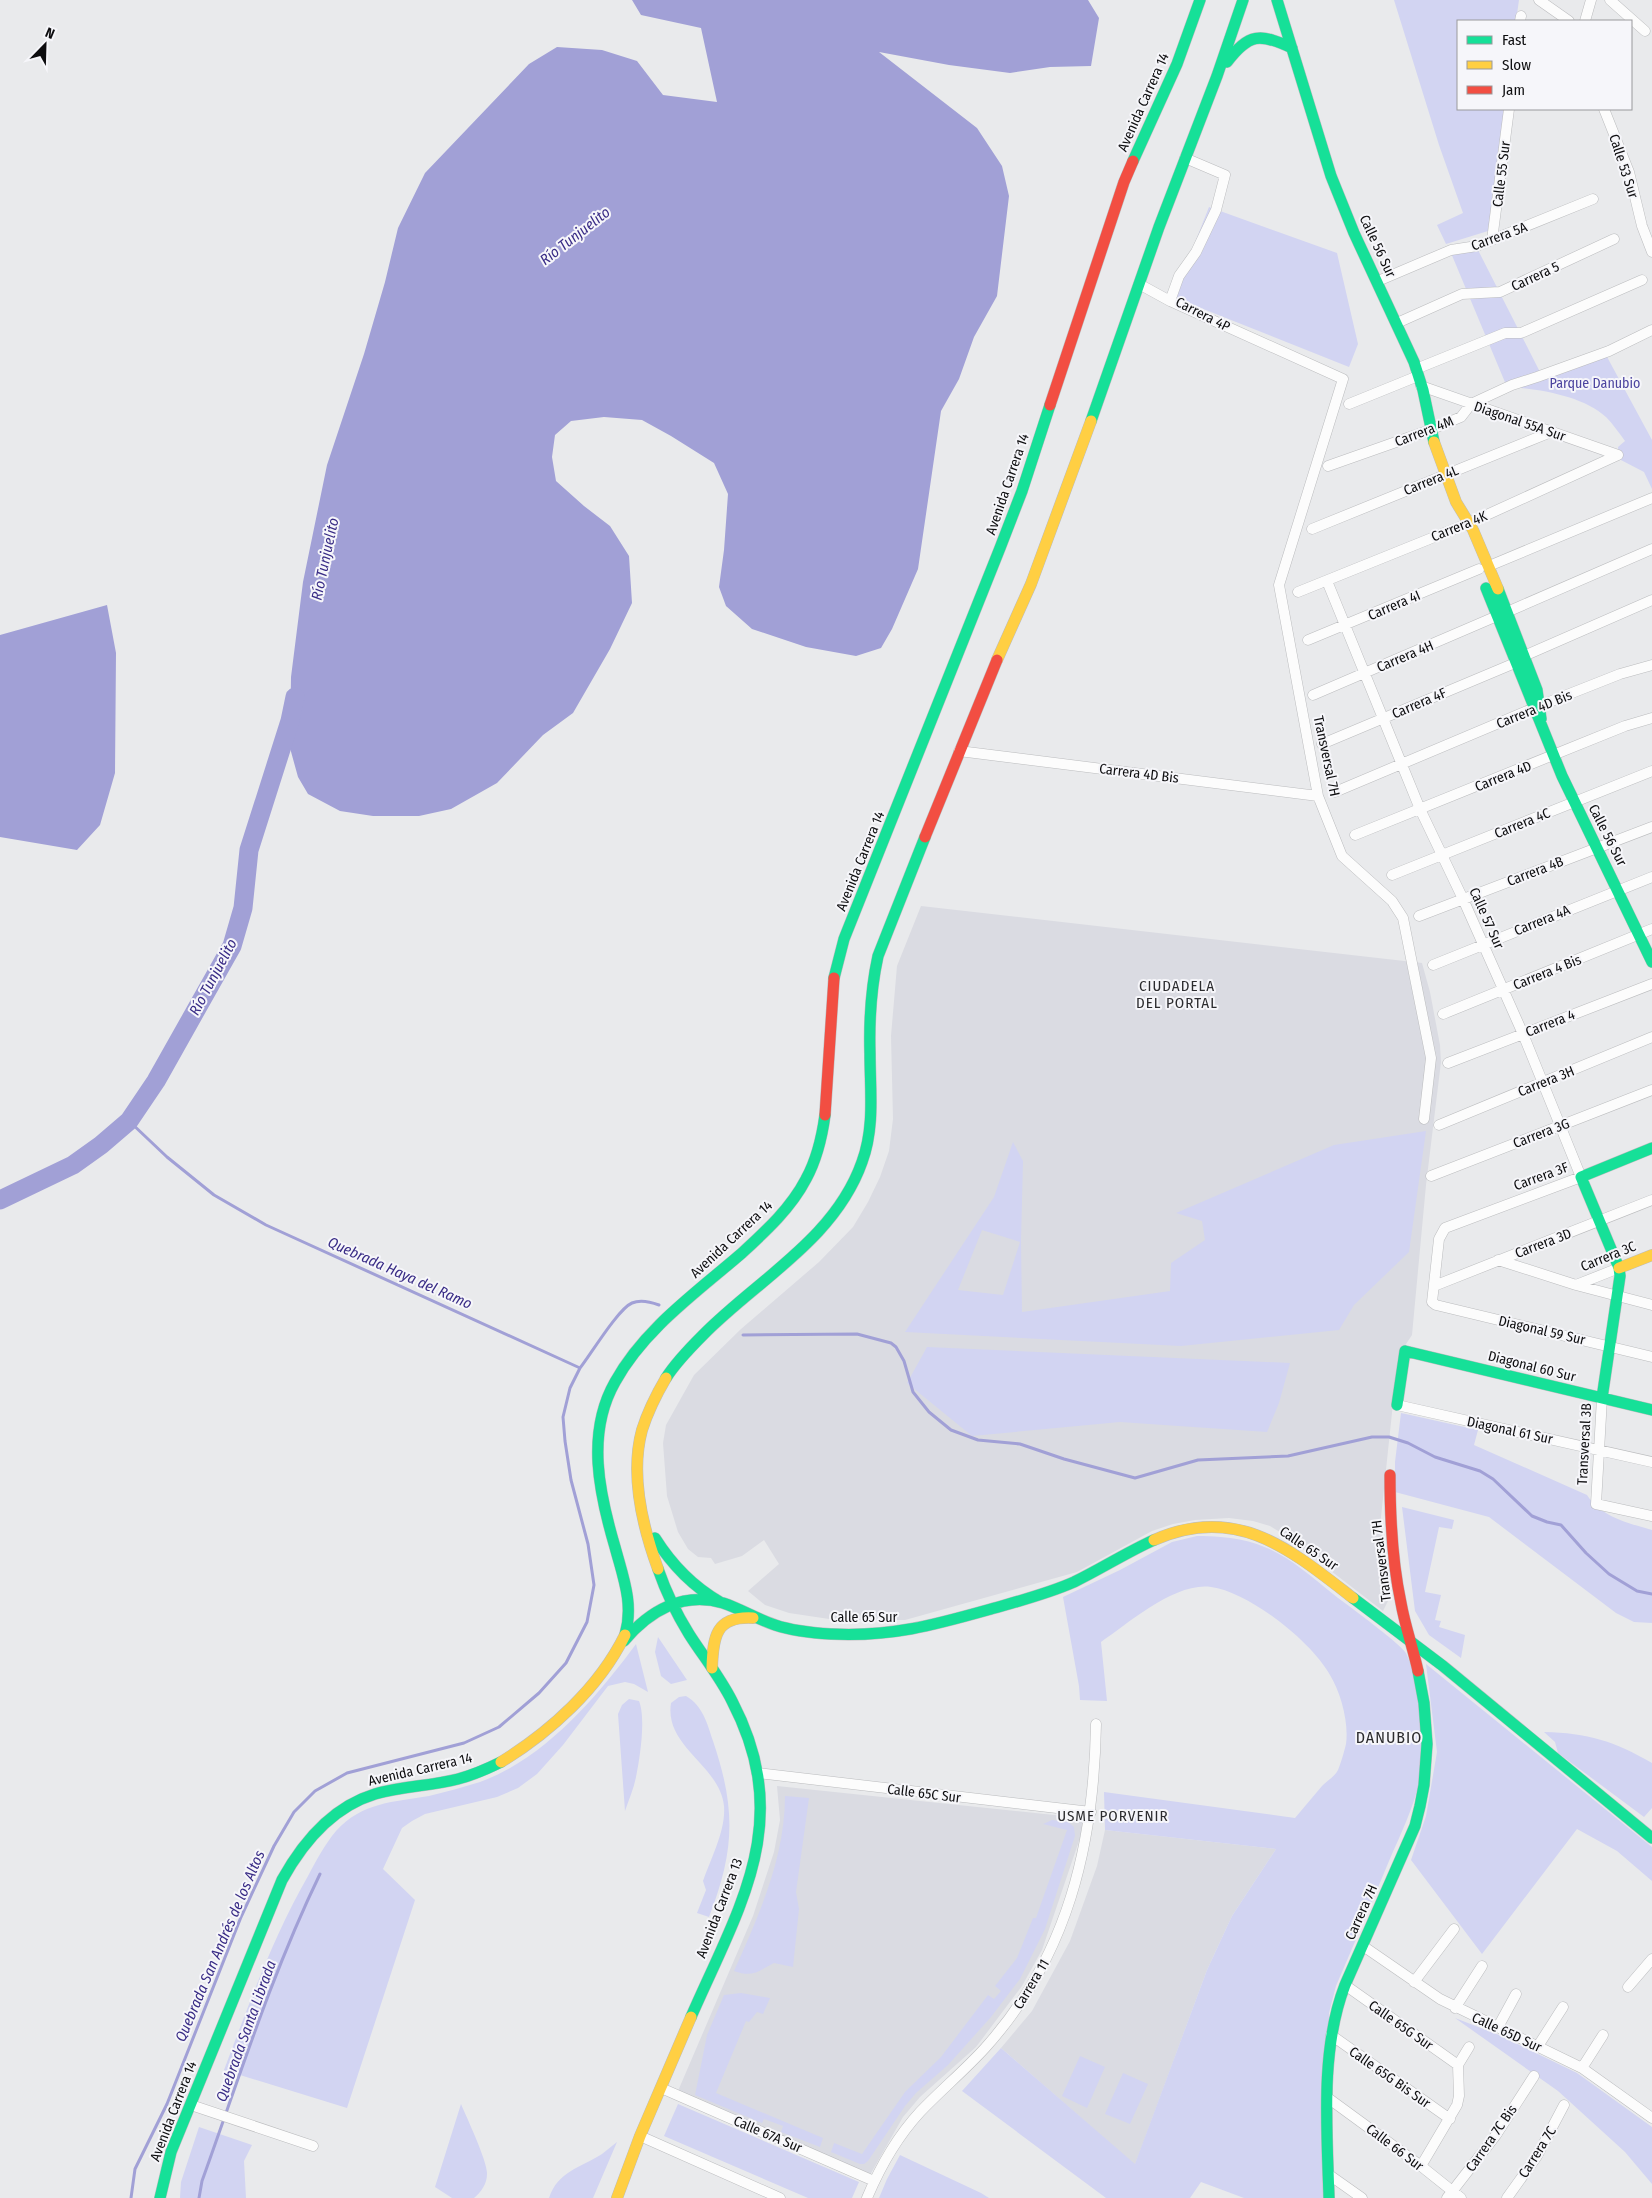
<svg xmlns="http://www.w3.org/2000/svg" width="1652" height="2198" font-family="'Fira Sans Condensed',sans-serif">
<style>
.built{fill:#dadbe2}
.green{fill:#d2d4f2;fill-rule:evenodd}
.water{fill:#a1a0d6}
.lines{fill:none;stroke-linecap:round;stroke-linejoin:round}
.stream{stroke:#a1a0d6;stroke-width:3}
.river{stroke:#a1a0d6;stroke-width:19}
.street-casing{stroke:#bbbcbe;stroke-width:11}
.fast-casing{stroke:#bbbcbe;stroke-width:12}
.slow-casing{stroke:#bbbcbe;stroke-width:12}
.jam-casing{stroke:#bbbcbe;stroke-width:12}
.street{stroke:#fcfcfc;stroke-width:10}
.fast{stroke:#16e098;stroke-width:11}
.slow{stroke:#ffcf43;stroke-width:11}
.jam{stroke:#f24e42;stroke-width:11}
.labels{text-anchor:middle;stroke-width:4;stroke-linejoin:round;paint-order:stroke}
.street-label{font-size:14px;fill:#0d0d0f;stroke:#f6f6fa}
.park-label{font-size:14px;fill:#4c449f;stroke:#f6f6fa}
.water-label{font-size:15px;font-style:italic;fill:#392c86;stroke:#f6f6fa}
.neighbourhood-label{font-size:15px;letter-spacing:1px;fill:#2c2c2f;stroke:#f6f6fa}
.quarter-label{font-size:16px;letter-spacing:1px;fill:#2c2c2f;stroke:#f6f6fa}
</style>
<rect width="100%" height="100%" fill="#e9eaec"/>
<path class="built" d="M921,906L1422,963L1430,992L1440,1045L1441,1062L1426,1185L1412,1335L1398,1356L1381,1517L1383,1534L1390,1572L1391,1595L1383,1611L1283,1534L1270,1526L1253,1521L1229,1518L1195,1520L1173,1524L1152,1531L1077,1572L905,1620H836L789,1613L765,1605L748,1591L779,1564L764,1540L742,1556L715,1564L711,1558L698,1557L688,1549L678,1532L667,1496L663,1443L666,1425L694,1375L741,1329L819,1262L853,1227L868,1202L880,1177L889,1151L893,1119L891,1036L897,966Z
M777,1786L1083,1818V1829L1042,1950L1022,1986L976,2047L920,2097L903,2117L870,2175L678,2091L753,1916L774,1852L780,1820Z
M1105,1830L1276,1849L1232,1916L1207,1970L1135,2165L1001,2048L1032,2011L1070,1941L1097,1866Z"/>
<path class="green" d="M1394,0H1519L1516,21H1458V109H1504L1488,231L1446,244L1437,225L1463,213L1439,145Z
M1209,207L1337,253L1358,344L1349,367L1168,295L1192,250Z
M1477,248L1543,378L1606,355L1652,440V489L1644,472L1619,459L1618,447L1625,441C1619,433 1613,424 1606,417C1584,396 1536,388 1507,387L1451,253Z
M1426,1131L1409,1252L1354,1305L1339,1330L1181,1346L905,1332L994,1197L1013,1142L1023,1161L1021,1241L1022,1312L1170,1291L1171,1263L1205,1240L1202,1221L1176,1213L1334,1145ZM982,1230L1020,1242L1003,1295L958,1290Z
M927,1347L1290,1363L1279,1403L1267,1432L1120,1422L972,1436L907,1383Z
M1401,1413L1478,1430L1474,1445L1587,1495C1601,1517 1628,1523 1652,1530V1623L1634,1622L1616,1613L1489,1517L1395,1492V1462Z
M1402,1507L1454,1520L1452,1529L1439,1527L1425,1592L1441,1595L1435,1620L1441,1621L1439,1627L1465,1635L1461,1658L1429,1635L1415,1611Z
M1197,1536C1267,1536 1287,1557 1338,1598C1349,1606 1402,1645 1406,1653C1420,1683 1428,1742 1421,1775C1415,1805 1401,1833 1389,1861C1372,1902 1354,1944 1336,1986L1329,2013L1323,2198H1244L1201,2182L1190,2198H1106L962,2091L1001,2048L1135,2164L1207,1970L1232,1916L1276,1849L1105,1830L1104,1792L1295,1818C1304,1807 1313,1797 1322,1786C1327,1781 1335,1776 1338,1770C1341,1763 1344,1752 1346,1744C1349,1723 1341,1693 1330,1675C1311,1641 1249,1592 1211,1587C1175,1582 1129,1623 1101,1642L1107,1701L1080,1700L1079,1686L1063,1597L1120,1570L1172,1542Z
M658,1637L687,1680L671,1684L661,1676L655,1652Z
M636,1644L648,1692L634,1684L625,1682L608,1686L563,1745L537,1774L518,1788L497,1797L425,1814L412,1821L402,1828L383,1869L415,1900L347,2108L224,2070C249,2004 273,1937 308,1876C316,1861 325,1844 336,1831C362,1802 394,1802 429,1796C446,1792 463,1787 480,1782C544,1759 597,1697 636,1644Z
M1426,1664L1652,1847V1881L1617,1851L1577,1829L1482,1954L1411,1860L1426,1816L1437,1752Z
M686,1696C703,1706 707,1723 713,1741C736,1809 735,1850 709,1917L697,1913L706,1890L703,1881C711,1858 726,1830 724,1806C720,1765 664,1747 671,1703L679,1697Z
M629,1699L639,1701C646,1718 640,1758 636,1777C634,1788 629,1799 625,1811L618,1714L622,1705Z
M1544,1732C1588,1733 1614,1741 1652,1763V1808L1644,1817L1558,1753L1555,1742Z
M785,1796L809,1798L796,1892L799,1909L793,1967L774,1963C758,1971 753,1978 734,1971C759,1915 785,1858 785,1796Z
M1052,1820L1068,1822L1074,1827L1075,1836L1045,1929L1020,1979L991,2017L948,2065L916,2093L905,2106L868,2161L864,2164H860L831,2152L834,2143L862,2154L905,2092L941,2057L988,1995L994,1999L1001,1991L995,1986L1017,1958L1033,1918H1036L1067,1830L1043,1824Z
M741,1993L770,1998L763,2014L757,2012L749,2022L746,2021L716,2093L823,2138L820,2147L781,2132L783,2126L764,2119L762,2123L695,2095L707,2035L724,1995Z
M1455,2018L1499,2035L1577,2073L1652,2127V2184L1625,2152L1558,2091Z
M1080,2056L1105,2067L1087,2108L1062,2096Z
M1123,2073L1148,2084L1130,2124L1105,2114Z
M461,2104C467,2118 488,2163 487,2174C487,2184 481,2192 474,2198H452L435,2187Z
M678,2104L859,2182L852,2198H808L664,2136Z
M199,2127L252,2145L244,2161L246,2198H180L181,2182Z
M617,2142L593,2198H549C558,2171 580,2168 602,2154C607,2150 612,2146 617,2142Z
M900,2155L981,2193L989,2198H879L887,2179Z"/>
<path class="water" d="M632,0H1088L1099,18L1091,66L1050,67L1010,73L949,65L879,52L977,128L1002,166L1009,196L997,296L974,337L959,379L941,411L918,569L892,629L881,648L856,656L806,647L752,629L726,606L719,587L724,550L728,494L714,463L671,436L642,420L604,417L571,421L555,435L552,457L556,481L584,506L610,526L629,556L632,603L610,649L573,713L543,735L497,783L451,809L419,816H373L340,811L308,794L298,777L290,748L291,677L303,582L327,465L364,354L385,282L398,228L425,173L529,64L557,47L602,50L637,61L663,95L717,102L701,28L641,15Z
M107,605L116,653L115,773L100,825L77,850L0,837V635Z"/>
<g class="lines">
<path class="stream" d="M129,1121L167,1157L214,1195L266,1225L580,1368C591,1354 618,1309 632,1303C641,1299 651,1302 659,1305
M743,1335L857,1334L891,1343L896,1347L904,1361L913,1392L929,1412L951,1430L978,1440L1020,1444L1064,1459L1135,1478L1198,1460L1288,1456L1372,1437H1389L1408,1443L1435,1457L1480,1471L1493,1479L1532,1516L1547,1522L1561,1525L1586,1553L1609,1574L1637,1591L1652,1594
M131,2198L135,2169L167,2104L241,1917L274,1846L294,1812L315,1791L347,1773L464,1743L499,1727L539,1693L566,1663L587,1622L594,1585L588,1544L571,1480L565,1441L563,1417L570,1388L580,1368
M199,2198L202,2181C239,2078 272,1973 320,1874"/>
<path class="river" d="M0,1200L73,1165L101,1145L129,1121L156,1081L232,946L243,908L249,850L290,721L295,697"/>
<defs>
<path id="street" d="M1539,0L1569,21
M1610,0L1645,31
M1520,21L1521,16
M1585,21L1591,0
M1604,109L1629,172L1642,226L1652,252
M1185,158L1225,175L1216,210L1196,252L1179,276L1170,301L1343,379L1279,585L1318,796L1342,856L1392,901L1403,918L1431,1058L1424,1119
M1492,240L1509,109
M1378,281L1451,250L1477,246L1593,199
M1139,284L1170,301
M1397,323L1462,294L1500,292L1614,239
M1416,369L1505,333H1521L1642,280
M1421,386L1618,455
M1349,404L1418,376
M1328,466L1430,430L1461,417L1471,404L1512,385L1537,377L1609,351L1652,330
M1312,529L1551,432
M1489,566L1652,498
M1327,581L1420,809L1463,899L1523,1034L1581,1177L1445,1228L1439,1239L1432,1302L1436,1305L1652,1357
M1298,592L1469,523L1618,455
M1507,612L1652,549
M1308,640L1479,569
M1524,656L1652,600
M1313,695L1497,616
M1322,744L1515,663
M959,751L1318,796
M1335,792L1539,706L1620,674L1652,665
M1355,835L1625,726L1652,718
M1392,875L1652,771
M1419,916L1652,827
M1433,965L1652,877
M1443,1014L1652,929
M1448,1063L1652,984
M1439,1125L1652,1037
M1431,1176L1652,1090
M1498,1260L1576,1285L1652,1305
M1576,1285L1619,1268
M1434,1286L1652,1200
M1602,1398L1596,1504L1652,1516
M1397,1405L1652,1462
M757,1773L1091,1812
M1363,1946L1440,1999L1582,2068L1652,2118
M1414,1982L1454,1929
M1345,1985L1458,2065
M1628,1987L1652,1959
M1455,2008L1482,1966
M1498,2027L1516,1994
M1331,2035L1450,2119
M1538,2046L1563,2007
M1582,2068L1603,2035
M661,2088L874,2181
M1328,2098L1421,2166L1461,2198
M191,2105L313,2146
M640,2136L780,2198
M1421,2166L1457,2105L1459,2096L1458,2065L1469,2047
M1328,2174L1362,2198
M867,2198C880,2167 897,2137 920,2112C941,2090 964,2071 985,2048C1068,1956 1094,1845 1096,1724
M1447,2198L1496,2135L1534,2076
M1507,2198L1537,2156L1564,2105"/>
<path id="fast" d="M1277,0L1331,176L1354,233L1414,362L1423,390L1434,442
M1227,62C1249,33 1260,33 1292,48
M1133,161L1177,64L1200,0
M1091,421L1159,227L1217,76L1243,0
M1486,588L1562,776L1652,962
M1498,589L1537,690L1541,719
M834,978L844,939L1000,548L1022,491L1050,405
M666,1378C676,1362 690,1348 703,1335C757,1280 835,1239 862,1162C875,1127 870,1090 870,1054C869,1021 871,988 878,956L925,837
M1602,1398L1620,1276L1619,1268L1581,1177L1652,1148
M1397,1405L1405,1351L1652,1410
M655,1538C672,1565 692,1586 720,1602
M658,1569C666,1592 676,1613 689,1634C703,1656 720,1677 732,1701C795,1822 740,1905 691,2017
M1353,1598L1443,1666L1652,1838
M625,1635C634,1604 623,1577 615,1547C599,1493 586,1433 615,1382C644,1329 697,1292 742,1253C766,1231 791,1208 806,1179C817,1159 822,1137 825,1115
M624,1641C649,1611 683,1591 723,1603C741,1609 757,1619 775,1625C793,1631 813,1633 831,1634C892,1637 934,1625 991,1609C1019,1601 1047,1594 1074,1582C1101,1569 1127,1552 1154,1540
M160,2198L171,2152L282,1880C303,1842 332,1807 375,1794C402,1786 431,1786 458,1779C473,1775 487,1769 501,1762
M1329,2198C1327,2130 1320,2049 1345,1985L1415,1826L1420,1806L1424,1785L1427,1744L1424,1703L1418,1671"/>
<path id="slow" d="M1434,442L1456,502L1473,530L1498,589
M997,660L1031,584L1091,421
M1619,1268L1652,1255
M1154,1540C1237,1503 1291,1550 1353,1598
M658,1569C643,1528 630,1474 642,1430C648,1411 656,1395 666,1378
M712,1668C713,1636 716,1616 753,1618
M501,1762C550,1732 599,1688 625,1635
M617,2198L640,2136L691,2017"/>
<path id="jam" d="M1050,405L1124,182L1133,161
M925,837L997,660
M825,1115L834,978
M1390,1475C1390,1518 1392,1561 1401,1603C1405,1626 1413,1648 1418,1671"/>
</defs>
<use href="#street" class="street-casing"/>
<use href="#fast" class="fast-casing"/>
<use href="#slow" class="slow-casing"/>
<use href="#jam" class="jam-casing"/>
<use href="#street" class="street"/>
<use href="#fast" class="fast"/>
<use href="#slow" class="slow"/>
<use href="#jam" class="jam"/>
</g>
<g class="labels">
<g class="street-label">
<text transform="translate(1143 102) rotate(-66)" y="5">Avenida Carrera 14</text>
<text transform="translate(1624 166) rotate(72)" y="5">Calle 53 Sur</text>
<text transform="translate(1501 174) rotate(-83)" y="5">Calle 55 Sur</text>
<text transform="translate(1499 236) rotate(-20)" y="5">Carrera 5A</text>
<text transform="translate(1378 246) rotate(65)" y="5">Calle 56 Sur</text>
<text transform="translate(1535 276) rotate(-25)" y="5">Carrera 5</text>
<text transform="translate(1203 314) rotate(27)" y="5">Carrera 4P</text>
<text transform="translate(1520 421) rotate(19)" y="5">Diagonal 55A Sur</text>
<text transform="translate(1424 431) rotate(-21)" y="5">Carrera 4M</text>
<text transform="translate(1431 480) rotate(-22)" y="5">Carrera 4L</text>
<text transform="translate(1007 484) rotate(-71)" y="5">Avenida Carrera 14</text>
<text transform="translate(1459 526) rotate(-22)" y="5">Carrera 4K</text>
<text transform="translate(1394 605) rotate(-23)" y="5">Carrera 4I</text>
<text transform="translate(1405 656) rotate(-23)" y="5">Carrera 4H</text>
<text transform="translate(1419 703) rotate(-23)" y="5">Carrera 4F</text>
<text transform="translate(1534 709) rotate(-22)" y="5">Carrera 4D Bis</text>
<text transform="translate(1327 756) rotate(78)" y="5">Transversal 7H</text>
<text transform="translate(1139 773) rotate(7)" y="5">Carrera 4D Bis</text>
<text transform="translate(1503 776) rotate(-22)" y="5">Carrera 4D</text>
<text transform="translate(1522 823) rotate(-22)" y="5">Carrera 4C</text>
<text transform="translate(1608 835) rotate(63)" y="5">Calle 56 Sur</text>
<text transform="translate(860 861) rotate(-68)" y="5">Avenida Carrera 14</text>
<text transform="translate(1535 871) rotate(-21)" y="5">Carrera 4B</text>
<text transform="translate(1487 918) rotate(66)" y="5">Calle 57 Sur</text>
<text transform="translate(1542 920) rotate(-22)" y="5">Carrera 4A</text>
<text transform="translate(1547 972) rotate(-22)" y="5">Carrera 4 Bis</text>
<text transform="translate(1550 1023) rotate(-21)" y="5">Carrera 4</text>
<text transform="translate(1546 1081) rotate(-22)" y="5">Carrera 3H</text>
<text transform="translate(1541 1133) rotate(-21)" y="5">Carrera 3G</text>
<text transform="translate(1541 1176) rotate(-20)" y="5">Carrera 3F</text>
<text transform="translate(731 1239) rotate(-43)" y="5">Avenida Carrera 14</text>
<text transform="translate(1543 1243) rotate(-21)" y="5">Carrera 3D</text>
<text transform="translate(1608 1256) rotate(-22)" y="5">Carrera 3C</text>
<text transform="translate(1542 1330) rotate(13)" y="5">Diagonal 59 Sur</text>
<text transform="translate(1532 1366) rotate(14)" y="5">Diagonal 60 Sur</text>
<text transform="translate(1510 1430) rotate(12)" y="5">Diagonal 61 Sur</text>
<text transform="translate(1584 1444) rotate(-87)" y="5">Transversal 3B</text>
<text transform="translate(1309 1548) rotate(34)" y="5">Calle 65 Sur</text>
<text transform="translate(1381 1561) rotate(-97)" y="5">Transversal 7H</text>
<text x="864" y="1622">Calle 65 Sur</text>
<text transform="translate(420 1769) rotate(-13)" y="5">Avenida Carrera 14</text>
<text transform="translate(924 1793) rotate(7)" y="5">Calle 65C Sur</text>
<text transform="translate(719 1908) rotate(-69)" y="5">Avenida Carrera 13</text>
<text transform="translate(1361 1912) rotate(-66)" y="5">Carrera 7H</text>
<text transform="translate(1031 1984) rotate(-59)" y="5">Carrera 11</text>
<text transform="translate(1401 2025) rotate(35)" y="5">Calle 65G Sur</text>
<text transform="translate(1507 2032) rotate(25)" y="5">Calle 65D Sur</text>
<text transform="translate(1390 2077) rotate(35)" y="5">Calle 65G Bis Sur</text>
<text transform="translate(173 2111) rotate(-69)" y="5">Avenida Carrera 14</text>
<text transform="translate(768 2134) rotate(23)" y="5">Calle 67A Sur</text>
<text transform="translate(1491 2138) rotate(-55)" y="5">Carrera 7C Bis</text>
<text transform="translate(1395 2147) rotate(37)" y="5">Calle 66 Sur</text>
<text transform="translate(1537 2152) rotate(-58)" y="5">Carrera 7C</text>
</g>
<g class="park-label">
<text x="1595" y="388">Parque Danubio</text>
</g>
<g class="water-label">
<text transform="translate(575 236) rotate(-38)" y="5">Río Tunjuelito</text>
<text transform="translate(325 559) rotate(-78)" y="5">Río Tunjuelito</text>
<text transform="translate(213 977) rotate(-62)" y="5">Río Tunjuelito</text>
<text transform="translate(400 1273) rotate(24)" y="5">Quebrada Haya del Ramo</text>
<text transform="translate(220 1946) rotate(-67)" y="5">Quebrada San Andrés de los Altos</text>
<text transform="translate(246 2031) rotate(-70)" y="5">Quebrada Santa Librada</text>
</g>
<g class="neighbourhood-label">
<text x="1177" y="991">CIUDADELA<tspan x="1177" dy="17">DEL PORTAL</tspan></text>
<text x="1113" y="1821">USME PORVENIR</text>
</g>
<g class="quarter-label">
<text x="1389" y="1743">DANUBIO</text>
</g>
</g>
<rect x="1457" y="20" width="175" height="90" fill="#f6f6fa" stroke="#99999c"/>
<rect x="1467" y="36" width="25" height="8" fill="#16e098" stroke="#99999c"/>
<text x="1502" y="45" font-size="15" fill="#0d0d0f">Fast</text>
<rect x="1467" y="61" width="25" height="8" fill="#ffcf43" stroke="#99999c"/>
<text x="1502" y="70" font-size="15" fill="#0d0d0f">Slow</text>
<rect x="1467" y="86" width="25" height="8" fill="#f24e42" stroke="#99999c"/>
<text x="1502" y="95" font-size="15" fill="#0d0d0f">Jam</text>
<g transform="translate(45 45) rotate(23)" stroke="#f6f6fa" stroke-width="4" paint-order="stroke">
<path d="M0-4L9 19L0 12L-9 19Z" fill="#0d0d0f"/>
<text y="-8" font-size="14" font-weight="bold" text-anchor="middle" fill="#0d0d0f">N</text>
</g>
</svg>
